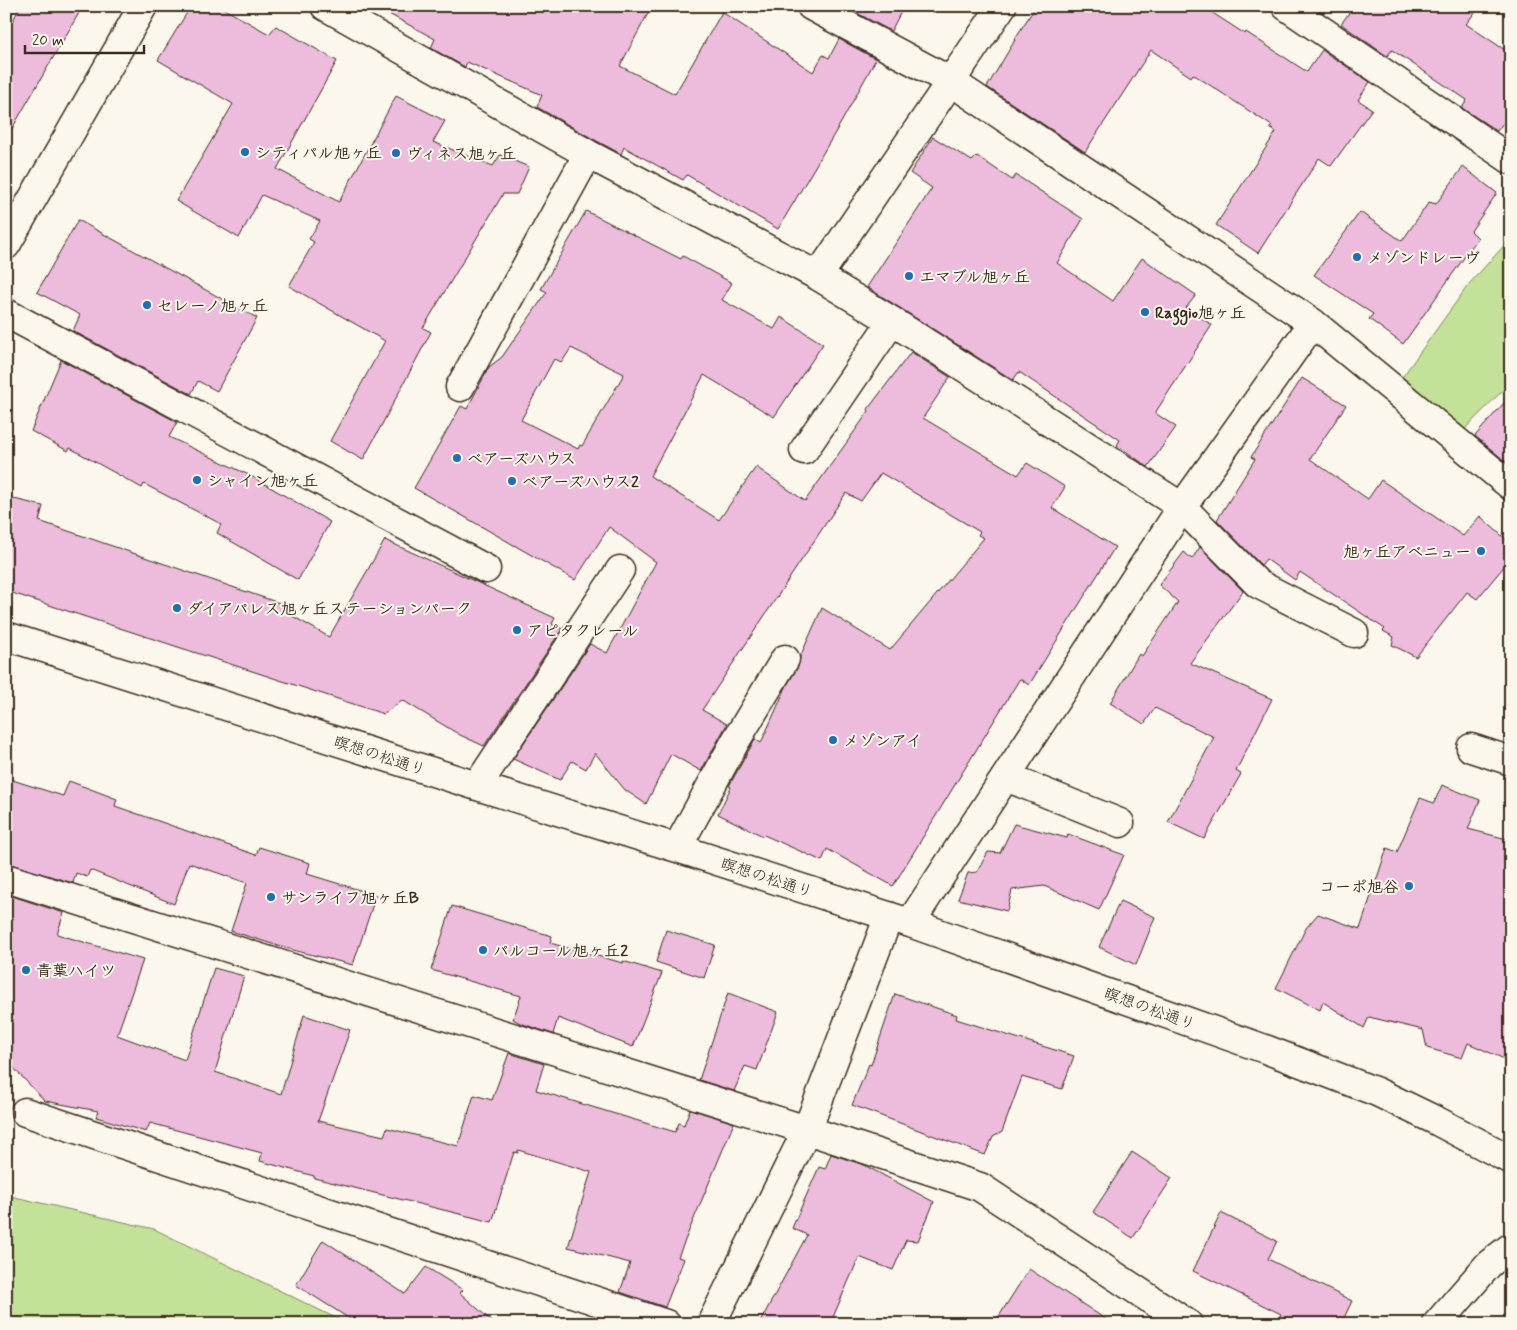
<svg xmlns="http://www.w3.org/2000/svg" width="1517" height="1330" font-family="Mynerve,'Klee One',sans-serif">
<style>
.green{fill:#c3e199;stroke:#7f865c}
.building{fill:#edbcdd;stroke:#3b2a1e;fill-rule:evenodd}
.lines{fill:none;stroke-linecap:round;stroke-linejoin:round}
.minor-casing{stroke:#3b2a1e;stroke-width:31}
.minor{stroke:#fbf7ec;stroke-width:28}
.poi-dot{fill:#1f6fb2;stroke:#fbf7ec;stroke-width:2}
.labels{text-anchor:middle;stroke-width:4;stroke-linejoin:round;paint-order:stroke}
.poi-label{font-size:16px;font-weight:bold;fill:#3b2a1e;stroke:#fbf7ec;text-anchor:start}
.street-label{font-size:16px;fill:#3b2a1e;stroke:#fbf7ec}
</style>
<rect width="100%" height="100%" fill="#fbf7ec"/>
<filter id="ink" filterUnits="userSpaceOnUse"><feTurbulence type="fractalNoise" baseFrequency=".02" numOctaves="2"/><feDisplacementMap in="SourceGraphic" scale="10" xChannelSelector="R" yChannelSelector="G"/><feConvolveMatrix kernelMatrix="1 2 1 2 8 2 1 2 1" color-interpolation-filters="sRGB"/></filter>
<g filter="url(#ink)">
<path class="green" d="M1511,238V382L1452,442L1393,390L1469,284Z
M6,1195L154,1229L348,1324H6Z"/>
<path class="building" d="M21,6H83L6,139V32Z
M191,6H219L269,34L276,26L337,61L277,169L339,202L396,96L445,121L433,142L493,166L500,155L529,167L517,194H503L423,328L431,332L363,460L330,441L385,341L289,286L314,242L309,239L320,221L262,195L239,238L176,201L233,104L158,60Z
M374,6H652L620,66L675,94L722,12L813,72L823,55L829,58L839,39L876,59L842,121L778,229L687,175L683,180L624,147L621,154L595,140L537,107L542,95L467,62L465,67L431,48L435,39Z
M856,6H904L891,31L853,11Z
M1036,6H1202L1245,34L1246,32L1307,72L1322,50L1370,82L1358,100L1372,109L1331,166L1319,158L1258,253L1216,225L1276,132L1270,128L1272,126L1193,74L1191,77L1151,50L1085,152L987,87L1015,40H1014Z
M1354,6H1480L1466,24L1511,54V113L1497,131L1462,108L1467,100L1392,50L1387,56L1341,24Z
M933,137L972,161L977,156L1012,180L1016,175L1083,219L1057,263L1113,301L1142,258L1196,295L1186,308L1212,325L1155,413L1176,427L1148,467L1117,445L1120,440L1019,372L1013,380L867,287L932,188L910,173Z
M1463,167L1497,193L1471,231L1478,238L1403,344L1369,319L1373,314L1314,275L1360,212L1402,241L1429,202L1436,204Z
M586,211L681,259L683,256L732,283L722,300L774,329L781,317L823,344L774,417L704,375L650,476L719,520L756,467L805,501L869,411L868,409L911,352L950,377L923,418L1018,475L1027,463L1065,487L1052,508L1115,547L1029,685L1020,679L1019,680L893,886L827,849L822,861L764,835L763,836L718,814L731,787L729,786L755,739L761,743L787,685L798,667L800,657L822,608L890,650L984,538L978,535L980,532L881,473L861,501L846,493L702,710L727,724L701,771L671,754L646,804L625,790L595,753L586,769L572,761L560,780L513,759L590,644L607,653L656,562L609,527L575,580L414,488L461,406L467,409L489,367L502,357L547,292L541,289ZM571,348L624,374L582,446L580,445L578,449L521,420L554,359L562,362Z
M78,220L257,318L217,391L198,381L191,394L73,331L80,315L37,292Z
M61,360L177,422L169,437L251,476L330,522L298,580L217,533L221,524L144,484L142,488L70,448L68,451L31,431Z
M1302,378L1346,405L1310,459L1368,499L1381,480L1463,536L1480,516L1511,544V558L1477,599L1467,592L1416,657L1392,645L1394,637L1383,631L1385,629L1300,572L1295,580L1266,559L1261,565L1217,520L1255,459L1251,457Z
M1511,395V466L1475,436Z
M6,497L43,506L39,521L285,605L282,610L329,637L385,540L555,618L552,624L562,629L484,746L460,735L402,700L384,714L6,591Z
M1200,547L1243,591L1190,663L1272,699L1236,771L1241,774L1204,839L1168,822L1214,737L1155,708L1144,724L1110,703L1139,654L1142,656L1178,602L1159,585L1184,552L1192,559Z
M6,778L63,796L69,781L117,799L115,806L256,855L259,847L310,863L307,874L376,895L353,965L285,948L231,931L247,883L189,863L174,904L90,870L87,877L76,873L73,883L6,863Z
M1442,785L1480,800L1468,829L1511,840V1062L1468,1043L1462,1058L1427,1048L1423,1030L1369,1017L1364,1028L1323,1002L1320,1010L1276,988L1306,928L1318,914L1360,929L1387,848L1397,852L1420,798L1434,803Z
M1014,824L1067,838L1068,834L1124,855L1099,910L1044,886L1012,890L1007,911L958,899L968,873L977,872L988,852L1000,853Z
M6,894L64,913L57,934L143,960L117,1035L185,1060L214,968L244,976L215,1072L281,1094L304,1015L350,1030L318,1121L384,1136L387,1128L458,1146L474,1095L492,1100L509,1053L544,1064L536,1090L675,1132L679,1123L684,1125L690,1109L734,1123L678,1257L684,1259L665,1307L620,1292L630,1263L568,1247L591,1172L518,1150V1153L514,1152L492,1222L314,1178V1176L260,1161L262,1153L150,1123L146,1132L96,1117L98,1111L45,1101L6,1060Z
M1120,901L1155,917L1136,965L1099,947Z
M452,906L552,936L550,943L623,963V961L662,973L633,1047L558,1018L553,1034L520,1023L513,1019L521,996L431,970Z
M666,930L715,945L704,978L656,962Z
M728,993L778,1012L757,1070L745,1066L734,1091L699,1080Z
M895,994L957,1015L956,1019L1074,1056L1062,1089L1022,1077L1002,1132L993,1137L985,1155L852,1105L869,1064L871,1065Z
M1132,1152L1172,1178L1133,1238L1093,1212Z
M831,1154L864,1165L934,1202L918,1241L906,1240L893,1270L859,1257L830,1324H759L807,1235L792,1228L819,1167L825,1169Z
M1221,1213L1277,1241L1268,1259L1352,1301L1341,1324H1276L1281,1314L1193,1271Z
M323,1240L405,1294L426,1267L463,1290L460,1293L495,1324H358L296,1285Z
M1029,1269L1113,1324H994Z"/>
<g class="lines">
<defs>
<path id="minor" d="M325,6L588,154L818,276L892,321L1182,507L1258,584L1354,633
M811,6L950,81L1313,323L1511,486
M1286,6L1511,160
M6,245L143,6
M818,276L1002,6
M6,313L486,569
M460,387L588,154
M804,450L892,321
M6,636L477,786L677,848L910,923L1265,1049L1377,1092L1437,1121L1511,1160
M1471,748L1511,761
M1006,777L1120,823
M477,786L620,570
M677,848L735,742L785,659
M6,878L807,1130L980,1187L1188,1324
M910,923L1182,507L1313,323
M25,1112L666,1324
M711,1324L807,1130L889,916
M1437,1324L1489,1264L1511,1247"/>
</defs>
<use href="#minor" class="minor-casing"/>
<use href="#minor" class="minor"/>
</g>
</g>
<g class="poi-dot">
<circle cx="245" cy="152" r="5"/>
<circle cx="396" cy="153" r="5"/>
<circle cx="1357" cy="257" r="5"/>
<circle cx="909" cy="276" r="5"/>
<circle cx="147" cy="305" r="5"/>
<circle cx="1145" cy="312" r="5"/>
<circle cx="457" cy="458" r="5"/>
<circle cx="197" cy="480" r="5"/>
<circle cx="512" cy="481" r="5"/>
<circle cx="1481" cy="551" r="5"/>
<circle cx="177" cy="608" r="5"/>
<circle cx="517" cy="630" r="5"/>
<circle cx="833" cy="740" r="5"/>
<circle cx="1409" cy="886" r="5"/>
<circle cx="271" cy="897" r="5"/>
<circle cx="483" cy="950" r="5"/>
<circle cx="26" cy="970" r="5"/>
</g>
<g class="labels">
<g class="poi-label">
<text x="255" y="158">シティパル旭ヶ丘</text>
<text x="406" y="159">ヴィネス旭ヶ丘</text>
<text x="1367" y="263">メゾンドレーヴ</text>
<text x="919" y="282">エマブル旭ヶ丘</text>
<text x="157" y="311">セレーノ旭ヶ丘</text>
<text x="1155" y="318">Raggio旭ヶ丘</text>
<text x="467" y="464">ベアーズハウス</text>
<text x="207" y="486">シャイン旭ヶ丘</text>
<text x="522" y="487">ベアーズハウス2</text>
<text x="1471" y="557" text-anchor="end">旭ヶ丘アベニュー</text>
<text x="187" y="614">ダイアパレス旭ヶ丘ステーションパーク</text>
<text x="527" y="636">アピタクレール</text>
<text x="843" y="746">メゾンアイ</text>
<text x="1399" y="892" text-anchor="end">コーポ旭谷</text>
<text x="281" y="903">サンライフ旭ヶ丘B</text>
<text x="493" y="956">パルコール旭ヶ丘2</text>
<text x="36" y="976">青葉ハイツ</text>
</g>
<g class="street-label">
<text transform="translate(380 755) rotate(18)" y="6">瞑想の松通り</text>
<text transform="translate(767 877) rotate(18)" y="6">瞑想の松通り</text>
<text transform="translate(1150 1008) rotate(20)" y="6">瞑想の松通り</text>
</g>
</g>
<rect width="1517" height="1330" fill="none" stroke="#fbf7ec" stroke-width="25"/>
<rect x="12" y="12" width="1492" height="1305" fill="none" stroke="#3b2a1e" stroke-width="2" filter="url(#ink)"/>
<path d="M25 45v8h119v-8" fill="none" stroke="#3b2a1e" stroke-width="2.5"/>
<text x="32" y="45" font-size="15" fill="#3b2a1e" stroke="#fbf7ec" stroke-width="4" paint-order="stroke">20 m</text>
</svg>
